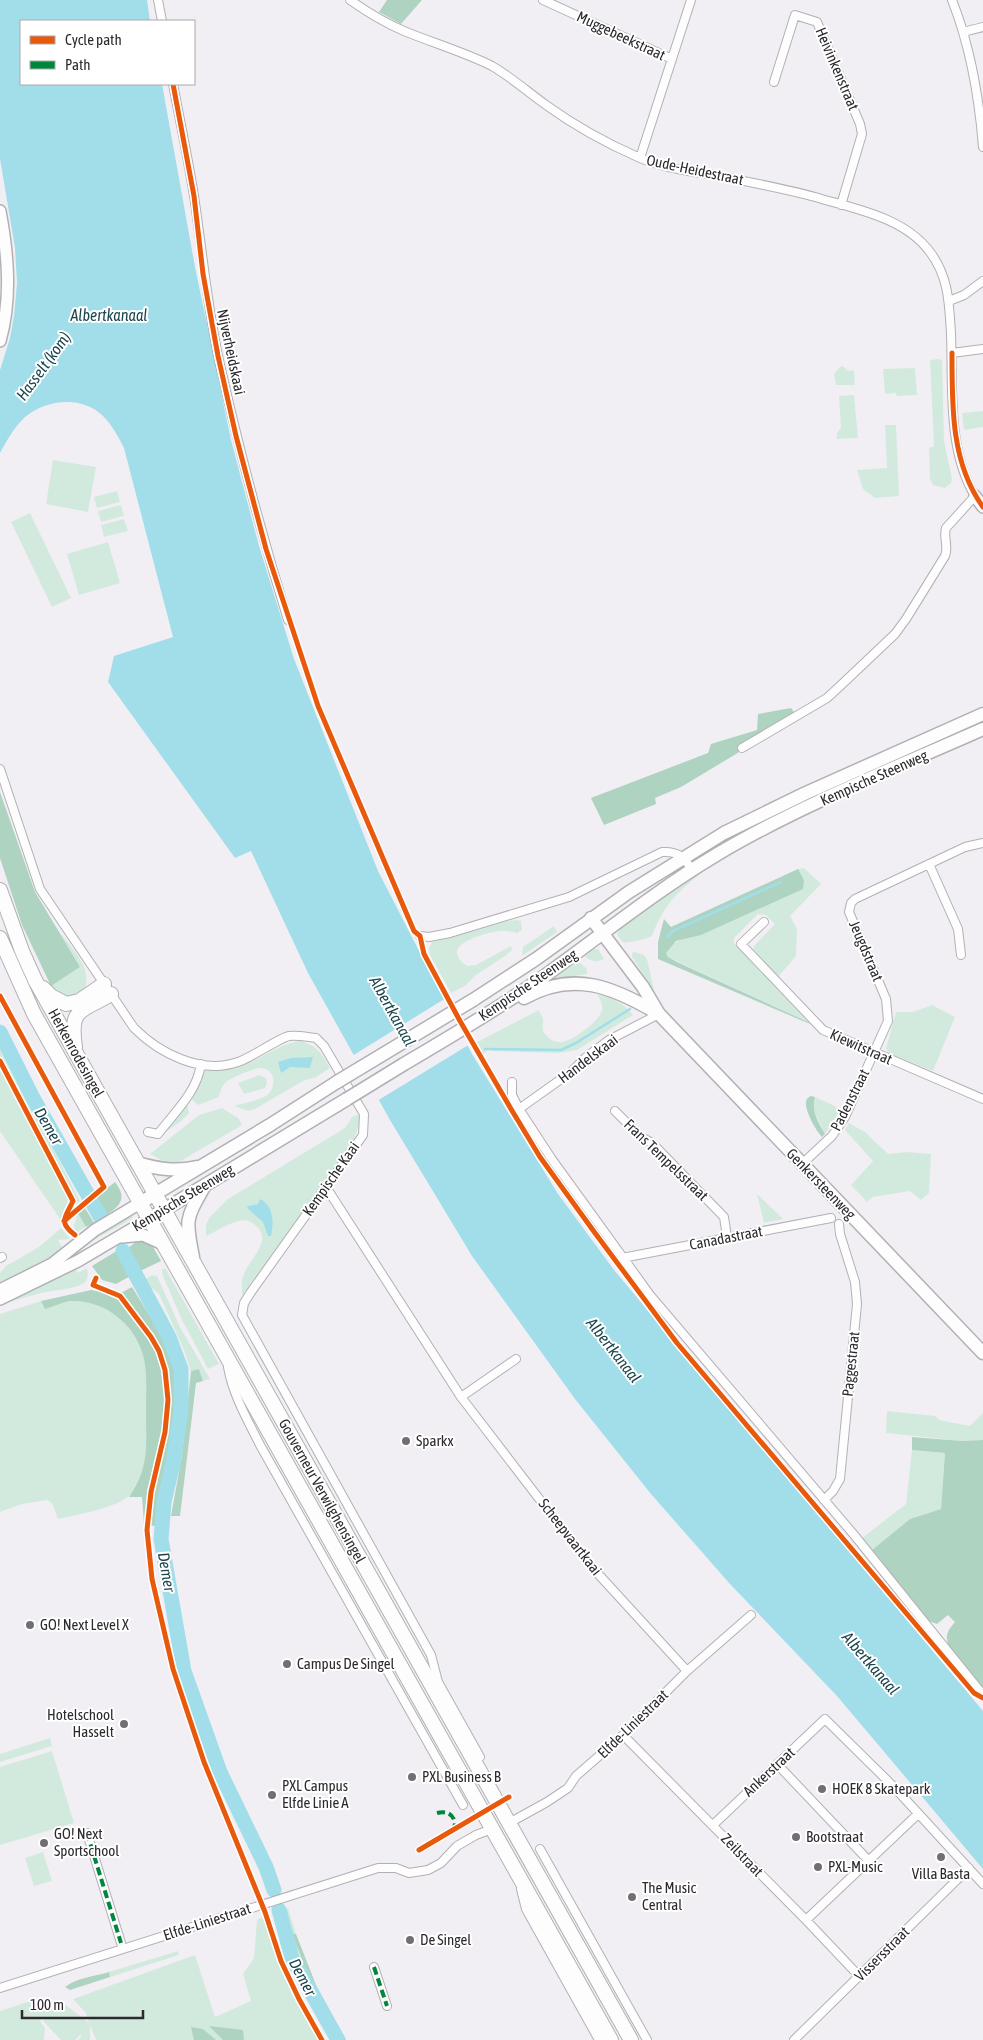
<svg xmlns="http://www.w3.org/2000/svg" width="983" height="2040" font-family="'Asap Condensed',sans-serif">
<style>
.green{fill:#d2eade}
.forest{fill:#aed3c1}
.water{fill:#a1deea}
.pier{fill:#f2eff4}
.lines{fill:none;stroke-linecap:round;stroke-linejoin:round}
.stream{stroke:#a1deea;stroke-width:2.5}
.river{stroke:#a1deea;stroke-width:15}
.street-casing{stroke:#b2b0b4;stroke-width:10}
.secondary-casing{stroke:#b2b0b4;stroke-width:14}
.primary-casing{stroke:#b2b0b4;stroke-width:15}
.highway-casing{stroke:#b2b0b4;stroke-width:16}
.street{stroke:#fdfdfd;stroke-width:8}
.secondary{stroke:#fdfdfd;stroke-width:11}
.primary{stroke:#fdfdfd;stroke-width:12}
.highway{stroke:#fdfdfd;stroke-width:14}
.primary-bridge-casing{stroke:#b2b0b4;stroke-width:15;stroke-linecap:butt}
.primary-bridge{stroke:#fdfdfd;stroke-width:12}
.quiet{stroke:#00873e;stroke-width:4;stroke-dasharray:8 4;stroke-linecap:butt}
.cycleway-casing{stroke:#fff;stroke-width:8}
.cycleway{stroke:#e8590c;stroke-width:5}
.poi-dot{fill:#716f73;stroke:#fff;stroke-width:2}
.labels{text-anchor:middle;stroke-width:4;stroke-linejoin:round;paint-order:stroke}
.street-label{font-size:15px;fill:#2c2a2d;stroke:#fff}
.poi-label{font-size:15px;fill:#2c2a2d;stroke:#fff;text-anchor:start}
.water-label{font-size:16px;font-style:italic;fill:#1c464d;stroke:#fff}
</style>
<rect width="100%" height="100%" fill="#f2eff4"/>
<path class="green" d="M938,359L942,360L944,441L952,479L951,483L945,488L933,485L930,479L929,448L934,446L930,360Z
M843,366L848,371L854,370L855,385H836L834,374L840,367Z
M915,368L917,395L897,396L896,393L885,394L883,369Z
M854,395L858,438L837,439V433L841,428L839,396Z
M983,411V427L964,430L962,413Z
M885,425H896L899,496L875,498L863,489L857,470L887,468Z
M53,460L96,467L88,512L46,504Z
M117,491L120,502L97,508L94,497Z
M121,505L124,516L101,522L98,511Z
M30,513L71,598L52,607L11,522Z
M124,519L128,531L104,537L101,525Z
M108,542L120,583L79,595L67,554Z
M804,868L821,884L790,916L797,929L796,956L778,977L753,952L754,946L775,924L766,915L758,914L734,938V943L808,1022L668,957L666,953C674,937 688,940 702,934C737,919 770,898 804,880L798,869Z
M698,872L699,875C675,894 663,907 652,936C646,939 627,944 622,942L617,934L623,926Z
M516,920L521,921L522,930L516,934L515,932C510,932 504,930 499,931C483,934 437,945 467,966L476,965L511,946L512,950L505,956L476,975L465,986L451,993L430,955L429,948L432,942L506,921Z
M554,926L557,932L522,956L523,947Z
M57,929C71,948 97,970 82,994L67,998L56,992L51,986L80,967Z
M593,949H598L604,959C598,963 589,961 584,956Z
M635,952L644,955L647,959L656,999L651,986L632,957V953Z
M578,961L587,969V974L552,979Z
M598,995C613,997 624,1004 633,1015L577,1050L558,1053L493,1051L489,1049L483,1054L477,1042L539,1010C540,1013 543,1017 543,1020C543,1027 541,1030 546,1035C550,1040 556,1043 563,1042C573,1040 600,1021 602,1010C603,1005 600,1000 598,995Z
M932,1005L955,1017L933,1071L889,1053L886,1049L896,1012H913Z
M300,1041C316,1045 322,1053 330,1068L316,1077L303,1081L255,1109L248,1111L234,1106C244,1103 255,1101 264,1097C277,1091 277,1069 261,1068C255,1068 229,1078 225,1083C222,1086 220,1092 219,1097L198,1105L190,1098L202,1079L206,1069C216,1068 228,1069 238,1067C260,1061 277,1044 300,1041Z
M0,1046L80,1201L60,1219L0,1131Z
M259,1075L266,1078L267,1083L265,1088L244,1094L238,1083Z
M815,1097L839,1108L840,1111L825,1134L813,1109Z
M187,1103L189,1113L180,1122L164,1133Z
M222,1108L238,1118L242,1125L179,1162L169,1164L150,1154L199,1115Z
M359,1114L360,1123L351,1145L242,1296C242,1290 241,1283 243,1277C247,1261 274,1241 256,1226C251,1221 245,1219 238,1221C227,1224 217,1231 206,1236V1225L209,1218L228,1199L345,1128L352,1117Z
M849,1123L865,1132L888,1154L907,1152L931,1154L929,1193L921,1200L910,1191L873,1197L867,1202L851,1185L873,1161L845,1130Z
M757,1194L783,1219L764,1223Z
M78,1213L86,1227L75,1233L74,1225Z
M130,1213L133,1218L85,1245L75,1258L0,1292Z
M61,1228L70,1239L58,1240L65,1252L0,1287V1273L6,1266L39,1247Z
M75,1268L78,1273L87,1268C88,1274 89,1279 84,1283C75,1290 50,1290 38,1294C25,1297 13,1301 0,1305V1302Z
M165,1268L219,1364L208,1369L182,1320L163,1276L162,1270Z
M152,1275L157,1276L180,1327L210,1379L203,1381L199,1369L191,1371L184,1350L159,1294L143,1281Z
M80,1295L131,1316C135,1328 139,1341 143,1353C149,1375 149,1450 143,1472C141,1480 136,1489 130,1495C117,1508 76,1515 58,1519L52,1503L47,1500L22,1504L0,1512V1314L41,1301L43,1304Z
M887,1411L935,1416L939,1420L970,1426L983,1413V1440L962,1441L886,1433Z
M912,1450L945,1453L941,1509L910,1519L872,1550L862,1538L906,1504Z
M50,1738L52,1746L0,1762V1754Z
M52,1751L74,1823L0,1845V1767Z
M43,1852L52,1881L34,1886L25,1858Z
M284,1908H288L296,1934H292Z
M260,1918H263L266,1922L282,1969L320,2040H96L90,2025V2040H78L82,2036L80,2035L75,2040H61L43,2021L48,2015L40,2021L45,2028L44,2040H0V2011L27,2002L58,2001L62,2002L89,2023L86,2013L73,1999L195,1955L215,2017L251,2001L243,1974L254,1958L257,1920Z
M178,1951L179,1955L110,1977L109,1972Z"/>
<path class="forest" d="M387,0H422L401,24L379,12Z
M791,708L794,712L790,715L738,745L741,751L681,787L655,798L656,804L604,825L591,798L708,753L711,744L757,730L758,714Z
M0,792L35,892L80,967L51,986L22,925L0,858Z
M798,869L804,880L803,889L701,935L676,941L666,953L668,957L677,962L808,1022L810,1024L658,959V942L664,919L671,927Z
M811,1096L815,1097C811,1112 818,1121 825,1134L822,1137C816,1131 805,1111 806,1102C806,1099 809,1097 811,1096Z
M115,1182C128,1199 120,1206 105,1216L95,1198Z
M85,1208L94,1223L86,1227L78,1213Z
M137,1241H145L153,1247L161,1261L140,1271L136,1267L128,1248Z
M120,1249L134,1274L116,1284L102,1280L92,1266Z
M132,1287L168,1346L178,1375V1407L158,1526L144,1525L142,1497H129C150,1468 146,1443 146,1409C146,1391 148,1370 142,1352C133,1322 102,1299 70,1301C62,1302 53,1307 45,1309L41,1301L91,1290L117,1295Z
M199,1369L203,1381L196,1383L180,1516H171L182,1455L191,1371Z
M912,1437L962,1441L983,1440V1690C974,1679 947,1652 947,1639C946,1632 951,1627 955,1622L948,1615L937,1624L929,1621L872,1550L910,1519L941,1509L945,1453L912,1450Z
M292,1934H296L316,1985L346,2040H343L312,1986Z
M109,1972L110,1977L70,1990L65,1987C78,1977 93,1977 109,1972Z
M209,2026L243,2030L244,2040H223Z
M191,2027L203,2029L216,2040H194Z"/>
<path class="water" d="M0,0H147L150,21H21V84H162L195,267L231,440L259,546L294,659L378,871L472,1054L558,1194L614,1270L983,1711V1869L837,1696L730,1584L651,1494L575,1399L472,1256L390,1120L308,973L251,851L235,858L108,682L114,656L173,637L124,448C118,436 112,425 103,416C82,395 45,399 24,418C14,428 7,440 0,453V370L10,338L14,316L17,283L15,248L0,159Z
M313,1057L310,1068L290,1067L281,1073L278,1062L291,1058Z
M260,1199C274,1206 274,1223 271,1236H268L263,1222L247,1208L248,1206L258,1204Z"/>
<path class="pier" d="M446,998L470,1044L377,1101L352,1056Z"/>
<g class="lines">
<path class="stream" d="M667,937L673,931L781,882
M485,1049L561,1050L576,1043L630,1009"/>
<path class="river" d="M0,1032L33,1098L101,1218
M123,1251L169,1337L181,1369V1411L173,1463L164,1502L161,1539L184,1671L220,1772L266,1867L274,1890
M279,1910L292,1958L338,2040"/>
<defs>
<path id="street" d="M158,0L162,21
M350,0C367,12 385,23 404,31C433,43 464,52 492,66C511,77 528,92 546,105C575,126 608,144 640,158C664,168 689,171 714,175C748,182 782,188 815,197C855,209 904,217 930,252C949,277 949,304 951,333C953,385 947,450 975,496L946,528C943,538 949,546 945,556L906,619L895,634L839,687L827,698L742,748
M543,0L672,59
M952,0C971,48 979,96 983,147
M963,32L983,27
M774,82L795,15L817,22L860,124L862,134L841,205
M173,84C180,121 188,158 194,196C202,249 207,303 218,356C238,445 261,533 288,620
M640,158L691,0
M949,301L964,295L983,281
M952,353L983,349
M0,769L40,889L134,1028C159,1053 201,1075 238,1062C251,1058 279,1038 289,1036C298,1035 307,1037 316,1038L324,1046L364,1114L363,1135L251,1292L244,1303L242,1315L431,1655L438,1682L480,1757
M929,864L958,929L961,955
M764,922L741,944L823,1030L983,1099
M420,936L429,937L450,933L569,897L662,852C678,851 684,857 692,870
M512,1082V1095L519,1109L551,1158L650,1295L855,1536L983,1695
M519,1109L571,1072L585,1058L609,1040L659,1014
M615,1111L641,1137L652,1143L724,1217L727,1237
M148,1132L158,1134C175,1112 197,1092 201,1064
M802,1164L832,1136L845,1117L888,1021L886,999L849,912L851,903L855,899L965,847L983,843
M326,1187L461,1397L590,1565L687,1671
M0,1258L2,1257
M622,1258L831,1218
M228,1367C233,1395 247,1419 260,1445L463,1805
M461,1397L516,1359
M824,1500L833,1491L840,1479L857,1304L855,1282L840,1234L839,1224
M623,1735L806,1920L860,1977
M777,1764L868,1860
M509,1823L547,1802L568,1788L576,1776L623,1735L687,1671L751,1615
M713,1825L825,1719L894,1787L983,1884
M87,1833L121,1943
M540,1849L647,2040
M521,1889L526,1909L599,2040
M806,1920L918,1814
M374,1967L387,2006
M0,1988L378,1868H396L409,1873L428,1870L441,1863L457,1846L476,1835L492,1829
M794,2040L969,1868"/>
<path id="secondary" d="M0,211C8,254 12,298 0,341
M975,496L983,507
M122,1237L143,1235L163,1244
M0,1290L52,1264L95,1230L140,1203
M0,1299L78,1261L149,1219"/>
<path id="primary" d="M591,918L643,987L659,1014L983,1353
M524,998C573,970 613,987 657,1013
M473,1000L536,959L629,892L724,833L806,793L983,714
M404,1064C450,1037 496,1010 539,980C598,938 654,892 716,855C798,806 895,768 983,729
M137,1163C158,1169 176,1172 197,1167
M140,1203L270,1125L337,1082
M149,1219L347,1099
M193,1257C185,1218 186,1219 205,1185"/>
<path id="highway" d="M0,890L22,951L35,980L77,1055L631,2040
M0,938L34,1014L611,2040
M43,988L51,996L66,1004L79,1001L104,984
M75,1047C69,1006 82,1012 111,994"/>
</defs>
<use href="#street" class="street-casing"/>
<use href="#secondary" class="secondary-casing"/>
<use href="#primary" class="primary-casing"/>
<use href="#highway" class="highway-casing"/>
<use href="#street" class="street"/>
<use href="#secondary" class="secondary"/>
<use href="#primary" class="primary"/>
<use href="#highway" class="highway"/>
<defs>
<path id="primary-bridge" d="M337,1082L473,1000
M347,1099L404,1064"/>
</defs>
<use href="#primary-bridge" class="primary-bridge-casing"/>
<use href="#primary-bridge" class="primary-bridge"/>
<path class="quiet" d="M437,1813C446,1811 453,1813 455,1823L454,1830
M87,1833L121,1943
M374,1967L387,2006"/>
<defs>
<path id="cycleway" d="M173,84L194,196L203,274L218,356L236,436L266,549L318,706L414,931L420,936L424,954L460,1021L511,1109L540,1157L595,1233L677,1343L974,1693L983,1698
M952,353C952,406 951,463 983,507
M0,996L104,1187L64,1221
M0,1061L73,1201C65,1218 58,1222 75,1235
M96,1278L93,1285L120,1296L151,1337L159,1351L165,1370L168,1400L165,1432L151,1492L147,1530L152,1579L173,1669L204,1762L265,1912L281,1961L299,1999L322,2040
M419,1850L509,1797"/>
</defs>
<use href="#cycleway" class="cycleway-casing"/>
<use href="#cycleway" class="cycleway"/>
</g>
<g class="poi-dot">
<circle cx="406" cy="1441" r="5"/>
<circle cx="30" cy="1625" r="5"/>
<circle cx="287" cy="1664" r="5"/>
<circle cx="124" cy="1724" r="5"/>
<circle cx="412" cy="1777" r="5"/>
<circle cx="822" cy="1789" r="5"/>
<circle cx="272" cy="1795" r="5"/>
<circle cx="796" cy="1837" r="5"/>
<circle cx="44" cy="1843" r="5"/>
<circle cx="941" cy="1857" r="5"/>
<circle cx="818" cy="1867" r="5"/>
<circle cx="632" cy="1897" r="5"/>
<circle cx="410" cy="1940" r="5"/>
</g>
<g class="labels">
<g class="street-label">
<text transform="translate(621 36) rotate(25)" y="5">Muggebeekstraat</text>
<text transform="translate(837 69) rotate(67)" y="5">Heivinkenstraat</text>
<text transform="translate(695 170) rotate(12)" y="5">Oude-Heidestraat</text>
<text transform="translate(231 352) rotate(78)" y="5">Nijverheidskaai</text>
<text transform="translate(874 778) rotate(-24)" y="5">Kempische Steenweg</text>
<text transform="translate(866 951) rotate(67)" y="5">Jeugdstraat</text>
<text transform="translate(528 985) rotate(-34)" y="5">Kempische Steenweg</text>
<text transform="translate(861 1047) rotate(24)" y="5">Kiewitstraat</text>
<text transform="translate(76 1053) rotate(61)" y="5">Herkenrodesingel</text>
<text transform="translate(588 1059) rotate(-37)" y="5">Handelskaai</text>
<text transform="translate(850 1100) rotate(-63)" y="5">Padenstraat</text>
<text transform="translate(666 1160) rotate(44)" y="5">Frans Tempelsstraat</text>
<text transform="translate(331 1179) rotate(-55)" y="5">Kempische Kaai</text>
<text transform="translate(821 1184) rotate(46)" y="5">Genkersteenweg</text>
<text transform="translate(183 1198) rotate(-31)" y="5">Kempische Steenweg</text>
<text transform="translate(726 1238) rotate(-11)" y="5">Canadastraat</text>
<text transform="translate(851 1364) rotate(-84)" y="5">Paggestraat</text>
<text transform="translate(322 1491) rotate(61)" y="5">Gouverneur Verwilghensingel</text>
<text transform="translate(570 1537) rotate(52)" y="5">Scheepvaartkaai</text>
<text transform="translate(633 1724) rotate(-44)" y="5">Elfde-Liniestraat</text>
<text transform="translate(769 1772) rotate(-43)" y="5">Ankerstraat</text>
<text transform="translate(742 1855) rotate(46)" y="5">Zeilstraat</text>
<text transform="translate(207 1922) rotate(-18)" y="5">Elfde-Liniestraat</text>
<text transform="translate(882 1954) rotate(-45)" y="5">Vissersstraat</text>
</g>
<g class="poi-label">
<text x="416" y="1446">Sparkx</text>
<text x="40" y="1630">GO! Next Level X</text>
<text x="297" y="1669">Campus De Singel</text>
<text x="114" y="1720" text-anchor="end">Hotelschool<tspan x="114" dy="17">Hasselt</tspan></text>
<text x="422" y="1782">PXL Business B</text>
<text x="282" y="1791">PXL Campus<tspan x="282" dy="17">Elfde Linie A</tspan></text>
<text x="832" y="1794">HOEK 8 Skatepark</text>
<text x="54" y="1839">GO! Next<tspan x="54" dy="17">Sportschool</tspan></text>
<text x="806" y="1842">Bootstraat</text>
<text x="828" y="1872">PXL-Music</text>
<text x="941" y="1879" text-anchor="middle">Villa Basta</text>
<text x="642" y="1893">The Music<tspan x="642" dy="17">Central</tspan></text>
<text x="420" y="1945">De Singel</text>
</g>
<g class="water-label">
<text x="109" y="321">Albertkanaal</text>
<text transform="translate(43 366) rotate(-54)" y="6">Hasselt (kom)</text>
<text transform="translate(393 1011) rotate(61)" y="6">Albertkanaal</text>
<text transform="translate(49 1126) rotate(60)" y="6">Demer</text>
<text transform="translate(614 1350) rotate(52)" y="6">Albertkanaal</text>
<text transform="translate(167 1572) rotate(80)" y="6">Demer</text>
<text transform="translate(871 1663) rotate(49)" y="6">Albertkanaal</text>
<text transform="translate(303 1977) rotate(62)" y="6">Demer</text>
</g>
</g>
<rect x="20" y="20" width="175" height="65" fill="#ffffff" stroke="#abaaab"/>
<rect x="30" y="36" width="25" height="8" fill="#e8590c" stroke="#abaaab"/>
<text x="65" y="45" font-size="15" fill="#2c2a2d">Cycle path</text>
<rect x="30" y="61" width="25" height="8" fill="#00873e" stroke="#abaaab"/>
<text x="65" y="70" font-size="15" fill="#2c2a2d">Path</text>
<path d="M22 2010v8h121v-8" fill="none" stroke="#2c2a2d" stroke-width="2.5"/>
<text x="30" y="2010" font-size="15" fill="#2c2a2d" stroke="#ffffff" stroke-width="4" paint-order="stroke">100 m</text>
</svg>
